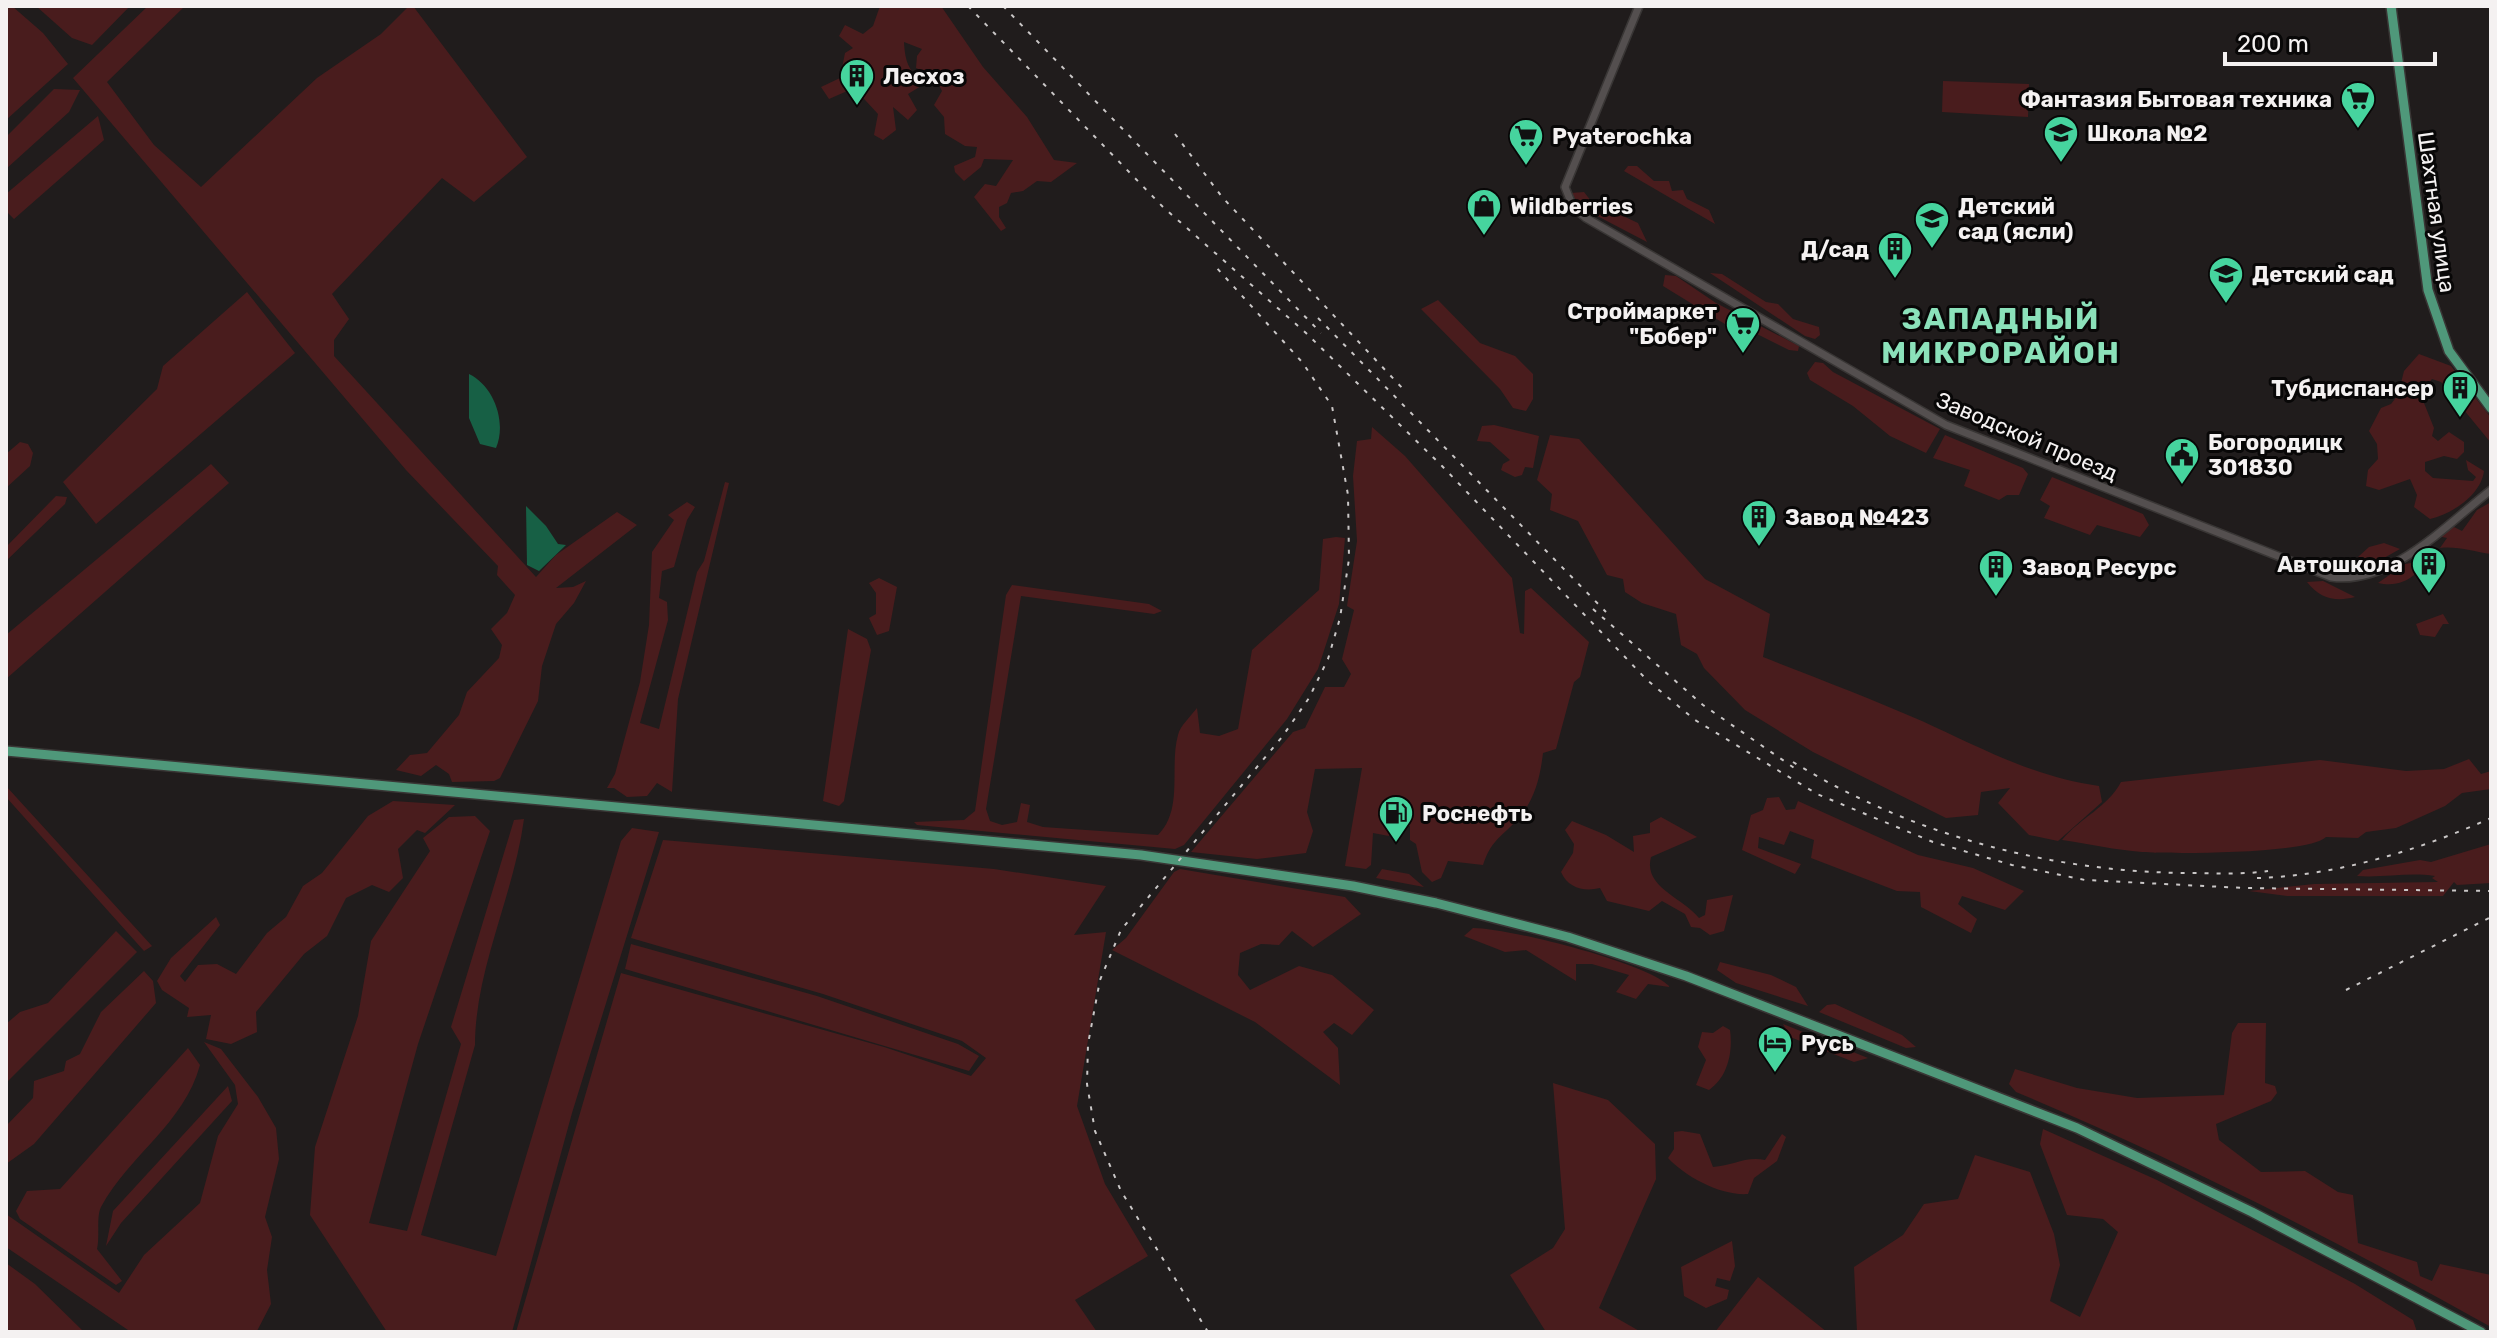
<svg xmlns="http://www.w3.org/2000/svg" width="2497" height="1338" font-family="Rubik,sans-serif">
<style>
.green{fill:#491c1d}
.water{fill:#176045}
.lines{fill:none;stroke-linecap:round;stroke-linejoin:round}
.minor-casing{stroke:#393635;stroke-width:10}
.major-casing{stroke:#393635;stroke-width:12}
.minor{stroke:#544f4f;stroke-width:7}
.major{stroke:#4f987a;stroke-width:9}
.rail{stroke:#cac7c7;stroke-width:2;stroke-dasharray:4 8;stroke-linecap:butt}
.labels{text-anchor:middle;stroke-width:6;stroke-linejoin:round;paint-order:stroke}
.poi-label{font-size:22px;font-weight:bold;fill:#f4f1f1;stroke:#080707;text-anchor:start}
.street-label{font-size:22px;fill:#f4f1f1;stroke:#080707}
.district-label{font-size:30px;font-weight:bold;letter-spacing:2px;fill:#8be1ba;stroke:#080707}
</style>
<rect width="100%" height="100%" fill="#201c1c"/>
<path class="green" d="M6,6H12L43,33L68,64L6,120Z
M36,6H130L92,45L72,38Z
M148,6H185L107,82L154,145L201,187L317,78L381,34L409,6H413L527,157L474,202L442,178L332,294L349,319L334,340V356L536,577L556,555L617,512L637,525L556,588L573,587L586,581L574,603L556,624L542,666L538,701L500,778L494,781L452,782L449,774L436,765L421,776L396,770L410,755L427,753L459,715L467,692L499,658L502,645L491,629L507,613L515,595L497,575L498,566L406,470L73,78Z
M880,6H941L983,67L1027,117L1054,160L1077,163L1051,182L1037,181L1023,191L1011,193L1007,203L999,207V217L1006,228L1001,231L974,197L985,184L996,186L1013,160L984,159L981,167L964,181L955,172L954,166L975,157L977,147L965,146L945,134L944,117L934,105L942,91L934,76L916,68L917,56L922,49L904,42C905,62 909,73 926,83L908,94L917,110L908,120L893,107L896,130L883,140L874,135L878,114L854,88L829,99L821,87L840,78L845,53L853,48L839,36L845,25L863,34L873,26Z
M1943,81L2029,84L2028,117L1942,112Z
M54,89L80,90L69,112L6,169V137Z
M98,116L104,140L14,219L6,211V194Z
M1628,166H1637L1654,181H1669L1672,191L1683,190L1687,199L1709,210L1715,224L1624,171Z
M1584,192L1591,201L1638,223L1647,242L1582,208L1571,193Z
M1710,273L1722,274L1766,302L1778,304L1793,319L1819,327L1820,335L1815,339L1805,336Z
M1665,275L1676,276L1716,303L1799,346L1798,351L1789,350L1751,331L1733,329L1663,286Z
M247,292L295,353L96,524L63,482L157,389L163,366Z
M1438,300L1480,343L1515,356L1533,374V399L1526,411L1513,408L1500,389L1421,309Z
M2419,354L2451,366L2491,418V443L2441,382L2432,379L2420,393L2434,428L2432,436L2438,441L2449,432L2464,442V452L2457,459L2444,456L2425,462V471L2433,478L2473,481L2476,477L2468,470L2466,460L2484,471C2481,495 2452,514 2430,519L2414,507L2417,495L2410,479L2379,490L2366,486L2368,470L2378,459L2377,444L2369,431L2381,408L2391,404L2398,395L2404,371Z
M1815,362L1823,363L1833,372L1940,429L1926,453L1890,436L1853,406L1810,380L1807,373Z
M1494,425L1539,436L1533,468L1525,467L1522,475L1515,477L1501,470L1503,464L1510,460L1490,442L1477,441L1482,426Z
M1372,427L1405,456L1512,578L1520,633L1524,634L1525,591L1531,588L1589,642L1580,677L1574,682L1556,749L1543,753C1540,779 1534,802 1516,821C1499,839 1491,841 1483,865L1448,861L1441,878L1432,882L1422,872L1416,844L1410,840V826L1393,822L1389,836L1373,833L1371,865L1366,869L1345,866L1362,768L1315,769L1307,812L1313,831L1306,853L1257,859L1191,852L1293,732L1305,728L1325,687H1344L1351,674L1342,659L1354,610L1347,606L1357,541L1353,476L1357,441L1371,439Z
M1550,435L1579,439L1705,579L1770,614L1763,657C1816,678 1870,698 1922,721C1981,748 2034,777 2099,786L2102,802L2058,841L2029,835L1998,803L2010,788L1981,792L1978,815L1946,818L1813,752L1745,710L1704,668L1697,654L1681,645L1676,614L1642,603L1625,592L1623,579L1607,575L1578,521L1550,510L1552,494L1537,480Z
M1945,435L2023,468L2028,474L2019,495H2007L1999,500L1964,486L1970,470L1933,458Z
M20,442L28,444L33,453L30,466L6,488V454Z
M211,464L229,483L6,679V635Z
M2052,477L2143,514L2149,525L2140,537L2097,525L2090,535L2044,518L2050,506L2040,500Z
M725,482L729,483L678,699L672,792L657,783L647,796L627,797L614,788H607L615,774L640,682L649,625L652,552L674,520L668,515L687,502L695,507L687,520L674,567L662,571L659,598L667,602L668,620L640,723L659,729L697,572L704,561Z
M56,496L67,497L65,504L6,561V547Z
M2491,502V554C2474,552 2458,546 2440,548L2447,538L2438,536L2454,527L2462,531L2477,510Z
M1336,537L1345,538L1339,604L1318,669L1287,719L1184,845L1175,849L917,825L914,822L964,820L975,811L1006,595L1012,585L1149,604L1162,611L1154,614L1021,596L986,809L990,821L1002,825L1017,822L1021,803L1030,805L1027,822L1043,827L1158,835C1184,809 1169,767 1178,735C1180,726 1191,716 1197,708L1200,733L1219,736L1238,729L1252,650L1319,590L1323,539Z
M2384,543L2400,549L2366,568L2358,557L2369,547Z
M2435,551C2420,572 2406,589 2378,583L2405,564L2417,562Z
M879,578L897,587L889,631L877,635L869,618L876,614V593L869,583Z
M2323,581L2355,597C2336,602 2320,599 2307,582Z
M2443,614L2449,624H2443L2435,637L2420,635L2416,624Z
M848,629L867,639L871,650L844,801L839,806L823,801Z
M2469,759L2481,774L2491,771V789L2462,793L2445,806L2396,828L2366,832L2358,838L2326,837C2309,854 2172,854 2142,852C2116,850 2089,844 2062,840C2080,818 2108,807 2121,782L2320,760L2406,771L2444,769Z
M6,786L152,946L144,951L6,797Z
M1779,797L1786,810L1795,809L1798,801L1918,855L1973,868L2024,891L2005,910L1962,896L1958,904L1977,919L1971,933L1921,907L1920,892L1897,891L1811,858L1814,840L1790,831L1784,845L1759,837L1758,848L1801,864L1795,874L1742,850L1751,815L1763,810L1767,798Z
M393,801L455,805L425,833L417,830L398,849L403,878L389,892L372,885L346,898L327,936L304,954L256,1012L257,1032L231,1044L206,1039L211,1015L187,1017L189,1008L162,990L157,981L171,958L216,917L220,925L180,976L185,982L198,965L217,964L236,974L267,933L286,917L303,886L322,873L368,816Z
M475,816L490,831L418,1044L369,1223L407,1231L461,1044L451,1027L514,820L524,819C514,895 475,969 475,1045L421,1235L496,1256L621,841L632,828L659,832L572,1113L512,1332H387L310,1215L315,1147L358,1016L371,941L430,851L423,838L449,817Z
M1661,817L1697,837L1651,857C1643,887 1682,897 1699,918L1705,915L1707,900L1733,895L1724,931L1710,935L1700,928L1691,927L1685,914L1662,901L1649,911L1607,901L1600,888C1584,892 1568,888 1561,872L1573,853L1574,844L1565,830L1572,821L1606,835L1634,852L1633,836L1650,833V823Z
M663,840L994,869L1106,886L1074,935L1106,932L1077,1106L1105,1184L1148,1256L1075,1300L1097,1332H516L621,973L884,1047L971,1076L986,1058L962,1041L823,994L631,938Z
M2491,844V883L2457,885L2454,882L2443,896H2287L2249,891L2314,884L2438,882L2432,878L2435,876C2408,872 2384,878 2357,876L2363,870L2420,860L2431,862Z
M1180,869L1345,897L1361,914L1313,947L1292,931L1279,945L1261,944L1240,953L1238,975L1250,990L1299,966L1332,975L1374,1010L1352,1035L1334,1023L1323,1032L1338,1048L1340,1085L1255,1022L1112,950L1126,938L1174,872Z
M1382,869L1409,874L1424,887L1376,878Z
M1473,928C1508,928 1649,963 1670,987L1648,984L1636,999L1616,992L1629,975L1592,964H1576V981L1526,950L1505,952L1464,936Z
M116,931L137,952L6,1083V1024L20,1012L48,1003Z
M631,944L817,996L958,1044L979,1056L969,1071L625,969Z
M1720,962L1771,975L1796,987L1808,1006L1736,983L1717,970Z
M144,971L153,981L156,1003L34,1144L6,1164V1126L33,1098L34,1081L64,1071L66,1061L80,1054L101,1012Z
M1835,1004L1902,1035L1916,1047L1906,1048L1819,1012L1827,1005Z
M2238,1023H2266L2265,1083L2275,1086L2277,1093L2271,1101L2216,1124L2219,1140L2261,1172L2305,1171L2338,1192L2353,1195L2358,1243L2417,1262L2420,1276L2432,1281L2440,1264L2491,1275V1327C2337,1241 2179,1160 2016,1092L2009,1084L2015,1069L2077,1088L2137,1098L2224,1095L2232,1033Z
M1783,1024L1868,1058L1854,1062L1790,1037Z
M1723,1026L1730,1030C1733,1052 1728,1077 1709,1090L1696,1085L1706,1060L1698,1047L1702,1032L1713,1033Z
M204,1042L221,1049L258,1097L276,1128L279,1159L265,1217L272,1237L267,1270L271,1304L257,1331L128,1330L6,1247V1214L119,1293L144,1255L200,1203L218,1136L238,1104L235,1085Z
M188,1048L200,1065C184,1124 129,1155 101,1207C96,1217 100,1237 97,1249L122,1281L116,1285L20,1219L16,1211L27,1191L60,1189Z
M1553,1083L1608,1100L1655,1144L1656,1179L1599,1308L1641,1332H1546L1510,1275L1553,1248L1565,1229Z
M228,1086L232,1101L121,1223L106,1246L113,1211Z
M2043,1129L2157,1180L2355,1284L2413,1320L2417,1332H1857L1854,1267L1903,1235L1924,1204L1958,1199L1975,1155L2030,1172L2054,1234L2060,1265L2050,1301L2080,1317L2118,1232L2103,1219L2067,1215L2040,1144Z
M1682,1131L1700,1134L1713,1167C1733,1166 1745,1156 1765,1160L1782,1134L1786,1137L1777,1161L1754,1178L1748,1194C1721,1196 1686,1177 1668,1158L1674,1149V1132Z
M1732,1241L1735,1266L1730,1281L1717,1278L1715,1286L1729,1290L1727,1299L1706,1308L1684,1296L1681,1267Z
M6,1263L35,1284L84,1332H6Z
M1758,1277L1827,1332H1715Z"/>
<path class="water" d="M469,374C494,386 507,422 496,448L480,444L469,418Z
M526,506L546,526L558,544L566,545L539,571L527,565Z"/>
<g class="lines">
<defs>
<path id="minor" d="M1639,6L1565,187L1573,207L1586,218L1946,425L2331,577C2390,586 2447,524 2491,490"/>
<path id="major" d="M2391,6L2428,290L2449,351L2491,408
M6,751L1141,855L1353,886L1436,903L1568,937L1686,976L2077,1128L2252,1212L2481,1332"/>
</defs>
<use href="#minor" class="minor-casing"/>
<use href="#major" class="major-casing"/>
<use href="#minor" class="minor"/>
<use href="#major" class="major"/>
<path class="rail" d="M968,6L1163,207L1306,333L1442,466L1647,680L1695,720L1817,794L1933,842L2012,865L2085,880L2244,888L2491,891
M1003,6L1321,333
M1175,134L1222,197L1405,391
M1318,318L1606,612
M1593,609L1703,705L1800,772
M1793,762C1910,834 2046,871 2183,873C2211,873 2240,875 2268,871
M2257,878C2335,876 2420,850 2491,818
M2346,990L2491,917
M1208,1332L1121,1191L1095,1131L1087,1084L1088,1044L1100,980L1121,930L1282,737L1309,698L1328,659L1340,618L1349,559L1348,495L1332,406L1302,362L1215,266"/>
</g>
<defs>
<symbol id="building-pin" viewBox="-11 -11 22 30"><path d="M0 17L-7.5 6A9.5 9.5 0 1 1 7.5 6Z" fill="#46d49e" stroke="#080707"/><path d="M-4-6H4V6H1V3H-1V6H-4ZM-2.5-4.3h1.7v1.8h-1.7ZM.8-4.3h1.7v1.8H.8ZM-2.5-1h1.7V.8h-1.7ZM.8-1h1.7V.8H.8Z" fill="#111"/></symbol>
<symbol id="supermarket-pin" viewBox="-11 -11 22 30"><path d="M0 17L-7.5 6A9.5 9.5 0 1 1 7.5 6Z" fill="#46d49e" stroke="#080707"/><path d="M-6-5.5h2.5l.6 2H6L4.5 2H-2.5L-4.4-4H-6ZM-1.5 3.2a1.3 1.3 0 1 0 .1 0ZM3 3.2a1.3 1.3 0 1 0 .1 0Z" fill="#111"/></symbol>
<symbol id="school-pin" viewBox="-11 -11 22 30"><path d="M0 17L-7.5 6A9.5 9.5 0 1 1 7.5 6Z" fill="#46d49e" stroke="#080707"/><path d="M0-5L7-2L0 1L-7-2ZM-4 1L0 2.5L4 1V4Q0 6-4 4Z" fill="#111"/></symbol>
<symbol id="shop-pin" viewBox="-11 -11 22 30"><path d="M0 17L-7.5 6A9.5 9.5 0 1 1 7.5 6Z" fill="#46d49e" stroke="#080707"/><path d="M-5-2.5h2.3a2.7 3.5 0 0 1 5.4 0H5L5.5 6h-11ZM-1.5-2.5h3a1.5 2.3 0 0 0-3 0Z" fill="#111"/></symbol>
<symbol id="civic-pin" viewBox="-11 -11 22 30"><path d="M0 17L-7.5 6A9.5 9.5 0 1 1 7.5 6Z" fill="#46d49e" stroke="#080707"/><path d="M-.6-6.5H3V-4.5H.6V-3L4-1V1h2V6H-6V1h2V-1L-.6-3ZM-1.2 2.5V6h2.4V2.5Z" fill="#111"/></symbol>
<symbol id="fuel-pin" viewBox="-11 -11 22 30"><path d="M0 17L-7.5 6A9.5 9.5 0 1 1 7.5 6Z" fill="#46d49e" stroke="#080707"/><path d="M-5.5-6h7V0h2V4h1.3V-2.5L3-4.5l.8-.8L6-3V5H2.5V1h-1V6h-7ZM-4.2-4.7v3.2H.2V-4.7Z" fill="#111"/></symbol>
<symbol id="hotel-pin" viewBox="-11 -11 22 30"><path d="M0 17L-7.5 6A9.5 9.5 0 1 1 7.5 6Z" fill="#46d49e" stroke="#080707"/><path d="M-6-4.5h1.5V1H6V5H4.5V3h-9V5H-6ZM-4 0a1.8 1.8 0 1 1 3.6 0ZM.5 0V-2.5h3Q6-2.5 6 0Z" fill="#111"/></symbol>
</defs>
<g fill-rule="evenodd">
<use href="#building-pin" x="837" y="56" width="40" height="54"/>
<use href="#supermarket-pin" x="2338" y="79" width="40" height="54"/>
<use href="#school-pin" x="2041" y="113" width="40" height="54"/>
<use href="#supermarket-pin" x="1506" y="116" width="40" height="54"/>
<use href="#shop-pin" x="1464" y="186" width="40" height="54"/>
<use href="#school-pin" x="1912" y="199" width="40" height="54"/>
<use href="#building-pin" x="1875" y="229" width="40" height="54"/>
<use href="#school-pin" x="2206" y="254" width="40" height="54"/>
<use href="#supermarket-pin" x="1723" y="304" width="40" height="54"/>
<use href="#building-pin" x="2440" y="368" width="40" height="54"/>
<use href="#civic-pin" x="2162" y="435" width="40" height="54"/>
<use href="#building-pin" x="1739" y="497" width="40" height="54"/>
<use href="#building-pin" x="2409" y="544" width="40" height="54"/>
<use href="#building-pin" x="1976" y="547" width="40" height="54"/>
<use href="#fuel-pin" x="1376" y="793" width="40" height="54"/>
<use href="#hotel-pin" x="1755" y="1023" width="40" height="54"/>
</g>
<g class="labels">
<g class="poi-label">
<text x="883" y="84">Лесхоз</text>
<text x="2332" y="107" text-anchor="end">Фантазия Бытовая техника</text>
<text x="2087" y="141">Школа №2</text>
<text x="1552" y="144">Pyaterochka</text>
<text x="1510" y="214">Wildberries</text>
<text x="1958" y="214">Детский<tspan x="1958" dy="25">сад (ясли)</tspan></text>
<text x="1869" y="257" text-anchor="end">Д/сад</text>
<text x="2252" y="282">Детский сад</text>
<text x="1717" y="319" text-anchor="end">Строймаркет<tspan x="1717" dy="25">"Бобер"</tspan></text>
<text x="2434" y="396" text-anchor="end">Тубдиспансер</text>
<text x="2208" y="450">Богородицк<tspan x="2208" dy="25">301830</tspan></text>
<text x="1785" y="525">Завод №423</text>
<text x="2403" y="572" text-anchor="end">Автошкола</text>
<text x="2022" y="575">Завод Ресурс</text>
<text x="1422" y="821">Роснефть</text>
<text x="1801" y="1051">Русь</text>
</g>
<g class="street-label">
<text transform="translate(2437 212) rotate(82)" y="8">Шахтная улица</text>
<text transform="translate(2027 436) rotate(23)" y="8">Заводской проезд</text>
</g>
<g class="district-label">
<text x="2001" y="329">ЗАПАДНЫЙ<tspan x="2001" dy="34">МИКРОРАЙОН</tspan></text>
</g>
</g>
<rect width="2497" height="1338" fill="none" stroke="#f4f1f1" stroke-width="16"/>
<path d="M2225 52v12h210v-12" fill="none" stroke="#f4f1f1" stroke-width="4"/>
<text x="2237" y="52" font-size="24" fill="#f4f1f1" stroke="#080707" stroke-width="6" paint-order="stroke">200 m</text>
</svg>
